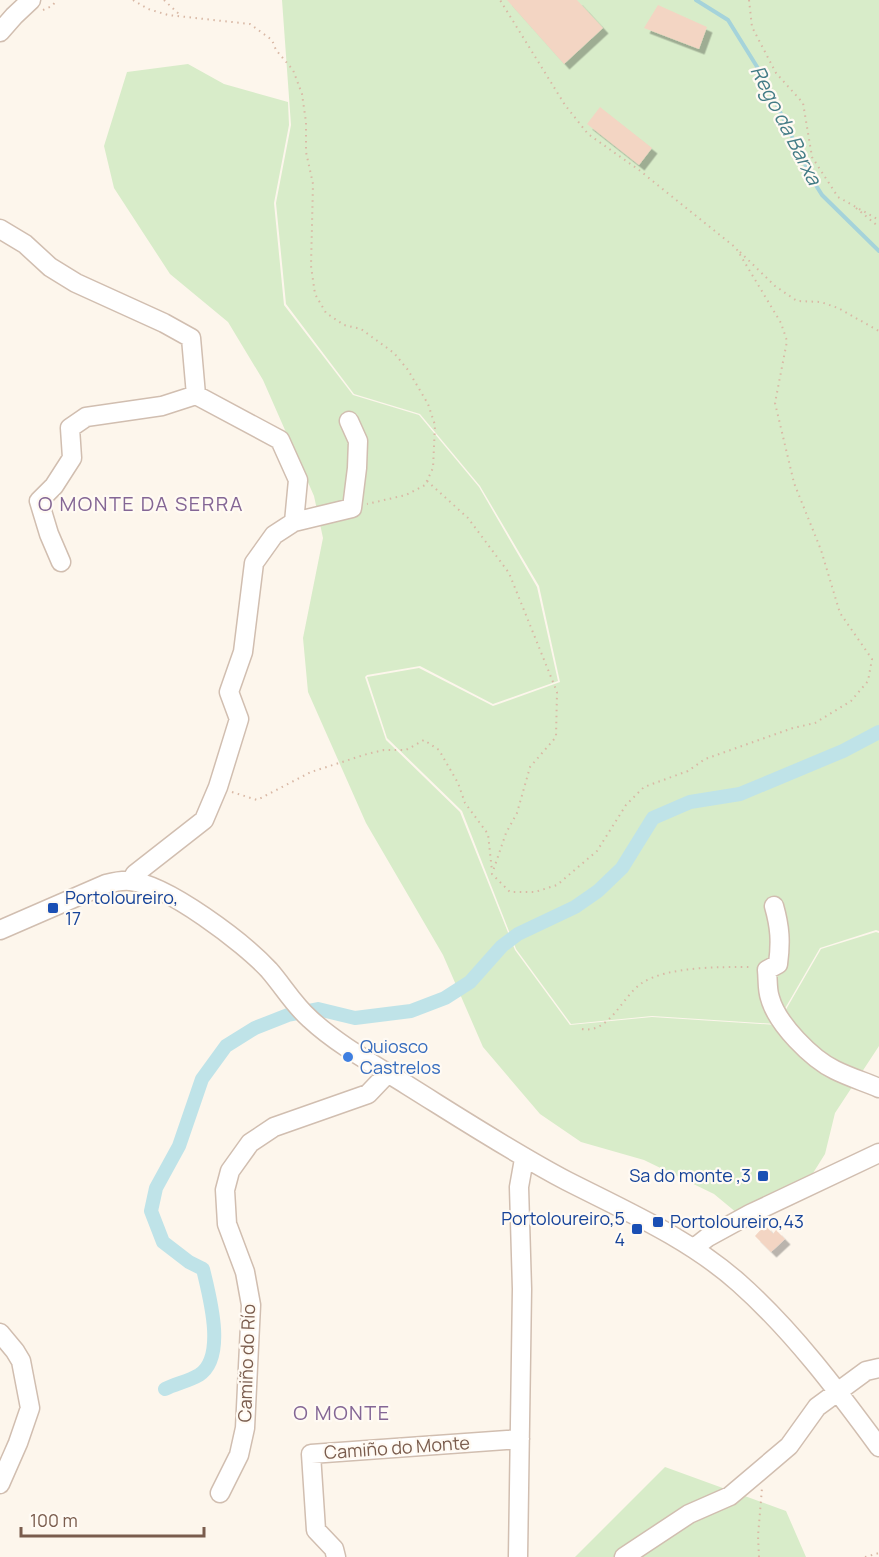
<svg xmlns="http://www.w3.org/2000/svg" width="879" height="1557" font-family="Manrope,sans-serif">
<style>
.green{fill:#d8ecc9}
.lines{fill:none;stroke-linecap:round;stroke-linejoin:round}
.stream{stroke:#a5d3da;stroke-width:4}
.canal{stroke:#bfe3e8;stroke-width:14}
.building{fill:#f3d5c3;filter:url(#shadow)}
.minor-casing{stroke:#d1beb0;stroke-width:21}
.path{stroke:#d9b8a5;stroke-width:2;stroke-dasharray:1.5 4.5;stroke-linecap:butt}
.minor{stroke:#fff;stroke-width:18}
.transit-dot{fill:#1a4fb4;stroke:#fffaf3;stroke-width:2}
.shop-dot{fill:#3f7fe0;stroke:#fffaf3;stroke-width:2}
.labels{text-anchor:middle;stroke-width:4.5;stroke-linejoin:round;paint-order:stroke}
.transit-label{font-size:18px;fill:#164399;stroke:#fffaf3;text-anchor:start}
.shop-label{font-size:18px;fill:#366cbe;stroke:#fffaf3;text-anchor:start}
.street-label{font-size:18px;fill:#7a5c4d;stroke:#fffaf3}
.water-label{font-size:20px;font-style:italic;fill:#437c86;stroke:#fffaf3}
.neighbourhood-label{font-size:20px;letter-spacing:1.5px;fill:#846695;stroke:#fffaf3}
</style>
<defs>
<filter id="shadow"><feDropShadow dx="5.5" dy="5.5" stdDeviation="0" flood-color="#0004"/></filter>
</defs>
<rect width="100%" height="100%" fill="#fdf6ec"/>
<path class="green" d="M282,0H879V931L876,930L820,948L776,1024L652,1016L571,1024L516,949L462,811L387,738L367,677L419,668L493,706L560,682L539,586L480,486L420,414L354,394L286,304L276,203L291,125Z
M188,64L224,84L288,102L289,125L274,203L284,305L353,395L419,415L479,487L537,587L558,681L493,704L420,666L367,675L365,677L386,740L460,812L515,950L570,1025L652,1017L777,1025L821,949L876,932L879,933V1046L835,1113L825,1154L793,1205L743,1218L714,1194L644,1160L581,1142L540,1114L483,1047L443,955L366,823L308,692L303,638L323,538L314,496L263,380L228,322L170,274L114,188L104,146L127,72Z
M665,1467L786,1511L806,1557H575Z"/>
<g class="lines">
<path class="stream" d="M696,0L728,20L764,78L812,179L822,195L879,251"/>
<path class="canal" d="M165,1389C175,1384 189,1381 199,1375C227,1357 209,1295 203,1269L189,1262L163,1242L151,1211L156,1188L179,1146L202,1079L226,1046L255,1028L288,1015L318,1009L355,1018L411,1011L445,998L470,982L502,946L518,934L575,907L598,891L622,868L653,818L690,802L740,794L843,751L879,732"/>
</g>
<path class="building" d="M507,0H577L603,28L564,64Z
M658,5L707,27L699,49L644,28Z
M600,107L652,148L639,165L587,124Z
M765,1225L773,1234L776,1230L785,1239L771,1252L755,1236Z"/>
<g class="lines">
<defs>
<path id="minor" d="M0,32L14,16L31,0
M0,229L25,244L50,267L76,283L164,323L191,338L196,395L280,440L298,480L294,522L274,535L254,563L243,652L229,692L239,719L218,787L204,820L135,874L131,881
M294,522L352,508L357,468L358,441L349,421
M61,562L49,534L39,501L54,486L72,458L70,428L86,417L162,406L196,395
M774,906C780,927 781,942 778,964L767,970C768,979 767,990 770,998C777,1024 812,1059 835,1070C849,1077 865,1082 879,1088
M0,930L106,884C114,882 122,880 130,881C167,884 244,943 269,970C283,986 294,1005 310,1019C338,1045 375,1065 407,1085C460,1118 512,1152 567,1181C626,1211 690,1239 739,1283C792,1330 838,1391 879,1447
M694,1248L708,1237L750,1214L879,1153
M0,1333L15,1351L21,1361L30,1408L18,1443L0,1484
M220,1493L239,1455L245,1428L251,1305L245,1272L227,1224L225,1190L230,1171L250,1143L274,1127L368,1094L388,1073
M336,1557L334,1549L316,1530L311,1454L520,1439
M518,1557L522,1289L519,1187L524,1159
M624,1557L689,1514L730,1496L789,1446L817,1407L866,1371L879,1368"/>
</defs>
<use href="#minor" class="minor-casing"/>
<path class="path" d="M133,0L148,9L168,15L250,24L272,40L276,50L293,70L302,94L306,122V152L313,184L311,266L315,294L326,313L344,325L361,329L394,353L408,370L428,404L435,425L433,468L425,485L406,495L367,504
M164,0L181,16
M749,0L752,27L776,73L803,103L812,157L838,197L879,220
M43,10L52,6L57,0
M856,208L879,227
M740,252L775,286L797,301L821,302L838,308L879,331
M427,481L468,518L509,573L557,692L556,737L530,767L517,813L506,833L492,874L510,892H535L557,885L597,851L626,805L644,787L688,771L705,759L793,728L815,723L851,701L868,681L872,659L840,613L821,550L794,483L775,403L787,341L781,323L736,248L639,170L588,134L565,105L500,0
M232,792L257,800L311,772L367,754L384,750H406L424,740L439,750L458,783L465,803L488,834L492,871
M582,1029C610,1034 622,996 642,983C668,966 722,967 752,967
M759,1557L758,1536L762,1488
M865,1557L879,1553"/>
<use href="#minor" class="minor"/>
</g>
<g class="transit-dot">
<rect x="47" y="902" width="12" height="12" rx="3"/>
<rect x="757" y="1170" width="12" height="12" rx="3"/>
<rect x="652" y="1216" width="12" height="12" rx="3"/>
<rect x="631" y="1223" width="12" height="12" rx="3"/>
</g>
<circle class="shop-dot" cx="348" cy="1057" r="6"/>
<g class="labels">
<g class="transit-label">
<text x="65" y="904">Portoloureiro,<tspan x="65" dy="21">17</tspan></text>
<text x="751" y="1182" text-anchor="end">Sa do monte ,3</text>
<text x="625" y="1225" text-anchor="end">Portoloureiro,5<tspan x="625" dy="21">4</tspan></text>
<text x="670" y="1228">Portoloureiro,43</text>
</g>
<g class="shop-label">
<text x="360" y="1053">Quiosco<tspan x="360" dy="21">Castrelos</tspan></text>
</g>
<g class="street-label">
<text transform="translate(247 1363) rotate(-88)" y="6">Camiño do Río</text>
<text transform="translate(397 1448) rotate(-4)" y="6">Camiño do Monte</text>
</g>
<g class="water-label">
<text transform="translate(786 125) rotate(63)" y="7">Rego da Barxa</text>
</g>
<g class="neighbourhood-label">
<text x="141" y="511">O MONTE DA SERRA</text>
<text x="342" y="1420">O MONTE</text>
</g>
</g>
<path d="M21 1527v9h183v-9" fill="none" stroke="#7a5c4d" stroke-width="3"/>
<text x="30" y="1527" font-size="18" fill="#7a5c4d" stroke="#fffaf3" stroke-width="4.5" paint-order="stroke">100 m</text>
</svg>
